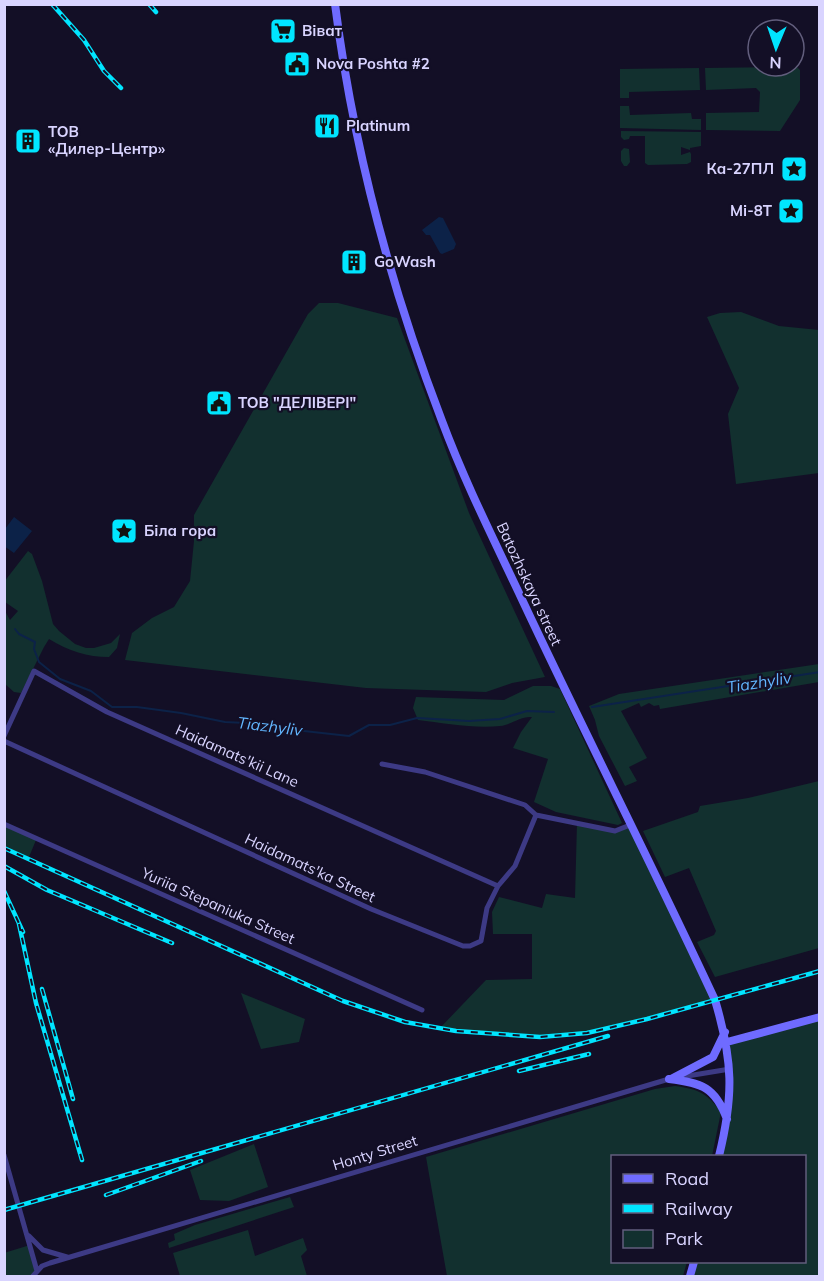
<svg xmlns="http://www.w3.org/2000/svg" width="824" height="1281" font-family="Mulish,sans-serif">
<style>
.green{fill:#12302f}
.water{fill:#0c2248}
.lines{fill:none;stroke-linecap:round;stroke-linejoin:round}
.stream{stroke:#0c2248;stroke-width:2}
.street{stroke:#3d3a85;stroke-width:5}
.secondary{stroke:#6f6bff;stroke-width:8}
.rail-casing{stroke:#00e5ff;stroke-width:4.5}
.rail{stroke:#130f26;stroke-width:2;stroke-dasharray:7;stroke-linecap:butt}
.labels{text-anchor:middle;stroke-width:4.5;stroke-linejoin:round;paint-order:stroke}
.poi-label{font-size:15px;font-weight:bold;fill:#d9d4ff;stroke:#130f26;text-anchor:start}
.street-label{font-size:15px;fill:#d9d4ff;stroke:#130f26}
.water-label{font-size:16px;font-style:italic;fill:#62b6ff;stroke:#130f26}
</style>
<rect width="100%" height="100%" fill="#130f26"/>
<path class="green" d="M797,67L800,70V100L780,131L706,130V113L759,112L760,92L756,88L706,90L705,68Z
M699,68L700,90L629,92V98H620V69Z
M620,106H629L630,115L691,113L692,119H701V130L620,128Z
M621,131L701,132V146L690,148V150L681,147V155L690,152L691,154V162L687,164L648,165L645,163V136H630L629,139L624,140L621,137Z
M624,148L629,149L630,162L627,166H624L621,161V151Z
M319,303H338L397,318L469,513L545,677L512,683L486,692L366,688L125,660L132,633L152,618L174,607L190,581L194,541V515L308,314Z
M741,312L779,326L819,330V473L736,484L728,414L739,388L707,317L720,313Z
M28,551L32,554L42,581L53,624L59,631L75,644L86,648H94L111,643L120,634L117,648L109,657C87,657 69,651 49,639L44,647L21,693L14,692L5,684V611L10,620L18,611L5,602L4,582Z
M819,664V682L660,709L659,705L654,706L649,703L641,707L639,703L621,711L647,758L629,767L637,781L625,786L599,736L595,720L589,706L619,694Z
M533,686H551L560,689L622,823L618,825L556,812L534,802L548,759L513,748L521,732L532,717C520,716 511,725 500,726C475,729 443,723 418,720L413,708L416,697L504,700Z
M819,781V948L715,977L697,942L714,935L716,931L689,868L665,877L643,831L698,812L700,806L748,798Z
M577,823L615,831L630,825L715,1000C670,1014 624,1029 577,1034C531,1040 484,1035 439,1029L486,980L532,979V934H493L492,912L499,897L542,908L546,894L575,898Z
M5,826L36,840L29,857L5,846Z
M241,993L305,1019L299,1042L261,1049Z
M819,1017V1276H690L694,1262H804V1156H719L728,1121L727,1042Z
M675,1086C698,1089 707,1093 721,1112L712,1156H612V1262H687L683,1276H447L426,1157L655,1089Z
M254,1144L268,1187L229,1201L200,1200L190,1170Z
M290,1197L294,1207L169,1248L168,1243L175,1240L174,1234L195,1225Z
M248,1230L255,1256L303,1238L307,1250L301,1256L307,1276H180L173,1253Z
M30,1245L37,1271L33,1276H5L4,1253Z"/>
<path class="water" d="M439,217L443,218L456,244L454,249L442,254L440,253L430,235H426L422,230Z
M14,517L32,531L14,553L4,546L5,529Z"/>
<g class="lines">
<path class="stream" d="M15,629L19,634L35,642L34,649L39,662L60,679L91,691L112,707H137L181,713L225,722L264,724L286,729L349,736L369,725H390L417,718L469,721L500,719L527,711L554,712
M592,707L820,672"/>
<path class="street" d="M4,736L34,671L107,712L498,886
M4,741L371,909L463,946H470L481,941L487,908L498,886L515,866L536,815
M382,764L425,772L525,805L536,815L615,831L630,825
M4,824L422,1010
M4,1155L37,1271
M29,1236L43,1250L67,1257
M33,1276L42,1266L50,1263L669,1079L730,1069"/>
<path class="secondary" d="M335,4C353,146 391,288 442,421C464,480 492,536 519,593C583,730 652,864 715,1000C733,1061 734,1095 719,1156
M727,1042L820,1017
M669,1079C702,1083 715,1087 727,1119
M671,1079L713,1057L725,1032
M690,1276L694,1262"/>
<defs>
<path id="rail" d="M52,4L84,40L104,71L121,88
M149,4L156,12
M4,848L343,1001L405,1022L456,1031L540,1037L587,1033L647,1019L820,971
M4,866L47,890L172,943
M4,891L23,932
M19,924L36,1003L82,1160
M42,989L73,1099
M519,1071L589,1054
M106,1195L201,1161
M4,1210L608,1036"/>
</defs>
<use href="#rail" class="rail-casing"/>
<use href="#rail" class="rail"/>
</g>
<defs>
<symbol id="supermarket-square" viewBox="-11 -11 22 22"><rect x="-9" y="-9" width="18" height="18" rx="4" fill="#00e5ff" stroke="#130f26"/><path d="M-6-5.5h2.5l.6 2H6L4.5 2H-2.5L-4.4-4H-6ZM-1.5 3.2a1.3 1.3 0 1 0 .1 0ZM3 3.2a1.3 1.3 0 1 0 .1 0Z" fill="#111"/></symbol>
<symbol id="civic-square" viewBox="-11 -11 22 22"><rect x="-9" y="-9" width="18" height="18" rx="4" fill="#00e5ff" stroke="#130f26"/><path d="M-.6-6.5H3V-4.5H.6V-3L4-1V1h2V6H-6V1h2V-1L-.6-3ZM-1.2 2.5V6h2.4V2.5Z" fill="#111"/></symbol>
<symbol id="restaurant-square" viewBox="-11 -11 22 22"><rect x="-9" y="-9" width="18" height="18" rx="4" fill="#00e5ff" stroke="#130f26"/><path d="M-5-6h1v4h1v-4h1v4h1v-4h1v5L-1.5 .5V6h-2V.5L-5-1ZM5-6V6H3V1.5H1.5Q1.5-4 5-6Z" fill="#111"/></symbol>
<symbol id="building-square" viewBox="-11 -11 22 22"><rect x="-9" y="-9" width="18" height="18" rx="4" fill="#00e5ff" stroke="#130f26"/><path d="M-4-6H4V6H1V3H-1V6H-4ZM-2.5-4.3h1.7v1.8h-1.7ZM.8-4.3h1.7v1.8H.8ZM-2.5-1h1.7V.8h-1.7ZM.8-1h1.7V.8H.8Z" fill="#111"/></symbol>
<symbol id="sight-square" viewBox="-11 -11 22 22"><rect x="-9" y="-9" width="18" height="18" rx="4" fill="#00e5ff" stroke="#130f26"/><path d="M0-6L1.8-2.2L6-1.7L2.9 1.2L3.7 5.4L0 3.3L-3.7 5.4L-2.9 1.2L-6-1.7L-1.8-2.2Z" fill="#111"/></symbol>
</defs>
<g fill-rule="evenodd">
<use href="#supermarket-square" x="268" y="16" width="30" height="30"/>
<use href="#civic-square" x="282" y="49" width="30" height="30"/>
<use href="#restaurant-square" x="312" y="111" width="30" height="30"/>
<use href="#building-square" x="13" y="126" width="30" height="30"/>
<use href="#sight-square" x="779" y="154" width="30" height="30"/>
<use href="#sight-square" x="776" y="196" width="30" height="30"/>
<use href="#building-square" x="339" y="247" width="30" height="30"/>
<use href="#civic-square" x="204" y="388" width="30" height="30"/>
<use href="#sight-square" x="109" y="516" width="30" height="30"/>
</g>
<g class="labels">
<g class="poi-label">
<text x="302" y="36">Віват</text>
<text x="316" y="69">Nova Poshta #2</text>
<text x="346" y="131">Platinum</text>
<text x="48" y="137">ТОВ<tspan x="48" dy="17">«Дилер-Центр»</tspan></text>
<text x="774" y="174" text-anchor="end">Ка-27ПЛ</text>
<text x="772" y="216" text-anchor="end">Мі-8Т</text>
<text x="374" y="267">GoWash</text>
<text x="238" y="408">ТОВ "ДЕЛІВЕРІ"</text>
<text x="144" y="536">Біла гора</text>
</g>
<g class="street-label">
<text transform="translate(529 584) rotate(65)" y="5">Batozhskaya street</text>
<text transform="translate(237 756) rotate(24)" y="5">Haidamats'kii Lane</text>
<text transform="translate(310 868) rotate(25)" y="5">Haidamats'ka Street</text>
<text transform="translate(218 906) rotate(24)" y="5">Yuriia Stepaniuka Street</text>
<text transform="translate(375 1153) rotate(-17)" y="5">Honty Street</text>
</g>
<g class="water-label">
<text transform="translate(759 682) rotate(-9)" y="6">Tiazhyliv</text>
<text transform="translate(270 726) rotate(7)" y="6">Tiazhyliv</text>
</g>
</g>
<rect width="824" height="1281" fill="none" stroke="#d9d4ff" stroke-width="12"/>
<rect x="611" y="1155" width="195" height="108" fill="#130f26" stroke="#625e7d" stroke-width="1.5"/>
<rect x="623" y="1174" width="30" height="9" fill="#6f6bff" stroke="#625e7d" stroke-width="1.5"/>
<text x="665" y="1185" font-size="18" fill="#d9d4ff">Road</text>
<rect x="623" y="1204" width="30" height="9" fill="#00e5ff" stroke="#625e7d" stroke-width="1.5"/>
<text x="665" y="1215" font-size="18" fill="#d9d4ff">Railway</text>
<rect x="623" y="1230" width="30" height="18" fill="#12302f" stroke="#625e7d" stroke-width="1.5"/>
<text x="665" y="1245" font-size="18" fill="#d9d4ff">Park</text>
<g transform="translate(776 48) rotate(182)"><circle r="28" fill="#130f26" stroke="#625e7d" stroke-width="1.5"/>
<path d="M0-4.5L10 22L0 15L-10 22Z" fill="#00e5ff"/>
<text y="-9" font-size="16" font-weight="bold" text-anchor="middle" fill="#d9d4ff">N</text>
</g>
</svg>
